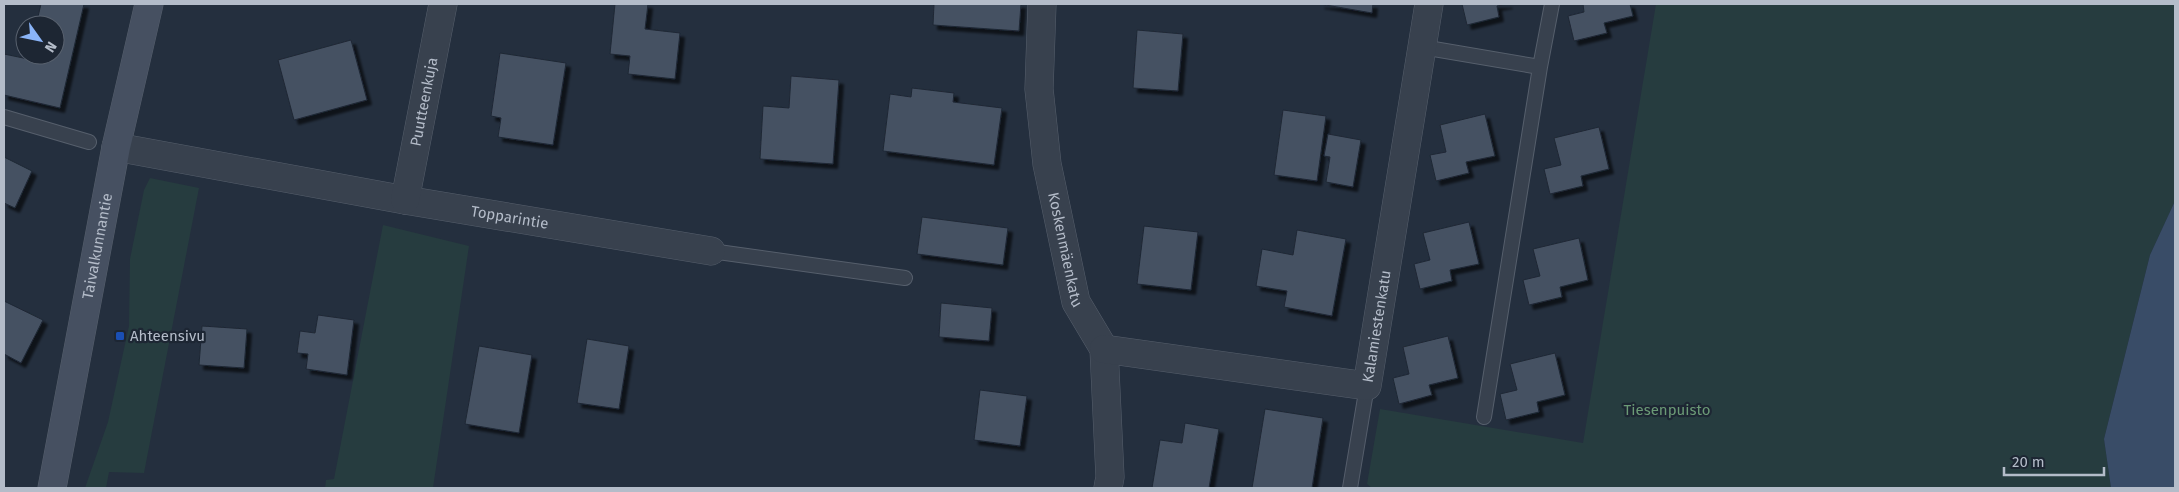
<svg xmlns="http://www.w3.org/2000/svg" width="2179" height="492" font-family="'Fira Sans',sans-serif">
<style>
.green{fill:#263c3f}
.water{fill:#394c67}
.building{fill:#455162;stroke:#1f2835;filter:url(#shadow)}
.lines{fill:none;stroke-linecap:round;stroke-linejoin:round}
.service-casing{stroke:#565f6c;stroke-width:16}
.minor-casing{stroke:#565f6c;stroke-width:29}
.secondary-casing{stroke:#565f6c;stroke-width:29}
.service{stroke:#38414e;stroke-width:14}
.minor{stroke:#38414e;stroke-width:28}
.secondary{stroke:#465061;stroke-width:28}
.transit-dot{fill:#1a4fb4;stroke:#1d2633;stroke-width:2}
.labels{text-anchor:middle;stroke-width:4.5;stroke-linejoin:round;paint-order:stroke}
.street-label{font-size:15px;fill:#b4bcc9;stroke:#1d2633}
.poi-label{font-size:15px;fill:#b4bcc9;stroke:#1d2633;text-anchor:start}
.park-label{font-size:15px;fill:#6b9a76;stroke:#1d2633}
</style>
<defs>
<filter id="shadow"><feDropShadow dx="4.5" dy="4.5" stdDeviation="1" flood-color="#0009"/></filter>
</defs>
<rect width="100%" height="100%" fill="#242f3e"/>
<path class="green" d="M1656,4H2175V201L2150,255L2104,439L2111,488H1372L1367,484L1380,409L1583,443Z
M150,178L199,188L144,473L109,472L106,488H85L108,422L129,326L130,259L144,190Z
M383,225L469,246L433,488H325L326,480L334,479Z"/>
<path class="water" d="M2175,201V488H2111L2104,439L2150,255Z"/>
<path class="building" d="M41,4H84L60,108L4,95V54L28,59L29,55H55V25H36Z
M615,4H648L645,29L680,33L675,79L628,74L630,56L610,54Z
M934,4H1021L1019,31L933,25Z
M1320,4H1373L1372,13Z
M1462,4H1508L1497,6L1499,17L1467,25Z
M1583,4H1630L1633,16L1604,23L1607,33L1574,41L1568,16L1584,12Z
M1137,30L1183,34L1178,91L1133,88Z
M351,40L367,100L294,120L278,60Z
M500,53L566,63L553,145L498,137L501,118L491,116Z
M791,76L839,80L833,164L760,159L763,106L789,108Z
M912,88L954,93L953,102L1002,108L994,165L883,151L890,94L911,97Z
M1283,110L1326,116L1317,181L1274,175Z
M1485,114L1495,156L1466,162L1469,173L1436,181L1430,155L1446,152L1440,125Z
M1599,127L1609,169L1581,176L1583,186L1550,194L1544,169L1561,165L1554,138Z
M1328,134L1361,140L1353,187L1326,182L1330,157L1324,156Z
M4,157L32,171L15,208L4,203Z
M922,217L1008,228L1003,265L917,254Z
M1469,222L1479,264L1450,270L1452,281L1420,289L1414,264L1430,260L1423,233Z
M1144,226L1198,232L1191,290L1137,284Z
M1297,230L1346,239L1332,316L1284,307L1287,291L1256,286L1262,249L1293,255Z
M1579,238L1588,280L1560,287L1562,297L1529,305L1523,280L1540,276L1533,249Z
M4,301L43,320L21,363L4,354Z
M941,303L992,308L989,341L939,337Z
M318,315L354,320L347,375L306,369L308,354L297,353L300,331L315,333Z
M202,326L247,329L244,368L199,365Z
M1448,336L1458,378L1429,385L1432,395L1399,404L1393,378L1409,374L1403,347Z
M587,339L629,346L619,409L577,403Z
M479,346L532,355L519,433L465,424Z
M1555,353L1565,395L1537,402L1539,412L1506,420L1500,394L1517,390L1510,364Z
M980,390L1027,396L1020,446L974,440Z
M1265,409L1323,418L1312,488H1252Z
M1185,423L1219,429L1209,488H1152L1160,440L1182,443Z"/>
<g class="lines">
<defs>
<path id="service" d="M1422,47L1540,67L1552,4
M4,117L89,142
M711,251L905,278
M1484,417L1540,67
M1350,488L1367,386"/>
<g id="minor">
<path id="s1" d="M1042,4L1039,89L1047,164L1076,302L1104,349L1110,477L1108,488"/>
<path id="s2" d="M116,147L405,200L711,251"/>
<path id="s3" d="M405,200L443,4"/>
<path id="s4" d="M1104,349L1367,386L1429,4"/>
</g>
<g id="secondary">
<path id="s5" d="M52,488L116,147L149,4"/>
</g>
</defs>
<use href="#service" class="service-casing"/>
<use href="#minor" class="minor-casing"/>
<use href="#secondary" class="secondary-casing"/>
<use href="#service" class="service"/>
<use href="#minor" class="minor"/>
<use href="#secondary" class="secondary"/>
</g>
<rect class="transit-dot" x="115" y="331" width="10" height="10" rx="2.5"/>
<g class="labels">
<g class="street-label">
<text dy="5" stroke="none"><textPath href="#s3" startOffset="100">Puutteenkuja</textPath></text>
<text dy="5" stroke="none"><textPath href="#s2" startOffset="400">Topparintie</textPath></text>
<text dy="5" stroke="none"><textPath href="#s5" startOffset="246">Taivalkunnantie</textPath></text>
<text dy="5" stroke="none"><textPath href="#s1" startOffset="248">Koskenmäenkatu</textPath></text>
<text dy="5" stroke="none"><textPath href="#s4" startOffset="326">Kalamiestenkatu</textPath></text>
</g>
<g class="poi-label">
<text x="130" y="341">Ahteensivu</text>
</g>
<g class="park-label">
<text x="1667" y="415">Tiesenpuisto</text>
</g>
</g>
<rect width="2179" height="492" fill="none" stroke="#b4bcc9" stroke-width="10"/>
<g transform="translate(40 40) rotate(123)"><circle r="24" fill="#1d2633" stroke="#59626f"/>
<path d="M0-4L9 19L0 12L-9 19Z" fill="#8ab4f8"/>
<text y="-8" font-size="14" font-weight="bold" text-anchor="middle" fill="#b4bcc9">N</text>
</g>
<path d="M2004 467v8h100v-8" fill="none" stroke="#b4bcc9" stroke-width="2.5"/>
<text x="2012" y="467" font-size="15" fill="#b4bcc9" stroke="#1d2633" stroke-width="4" paint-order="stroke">20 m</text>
</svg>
